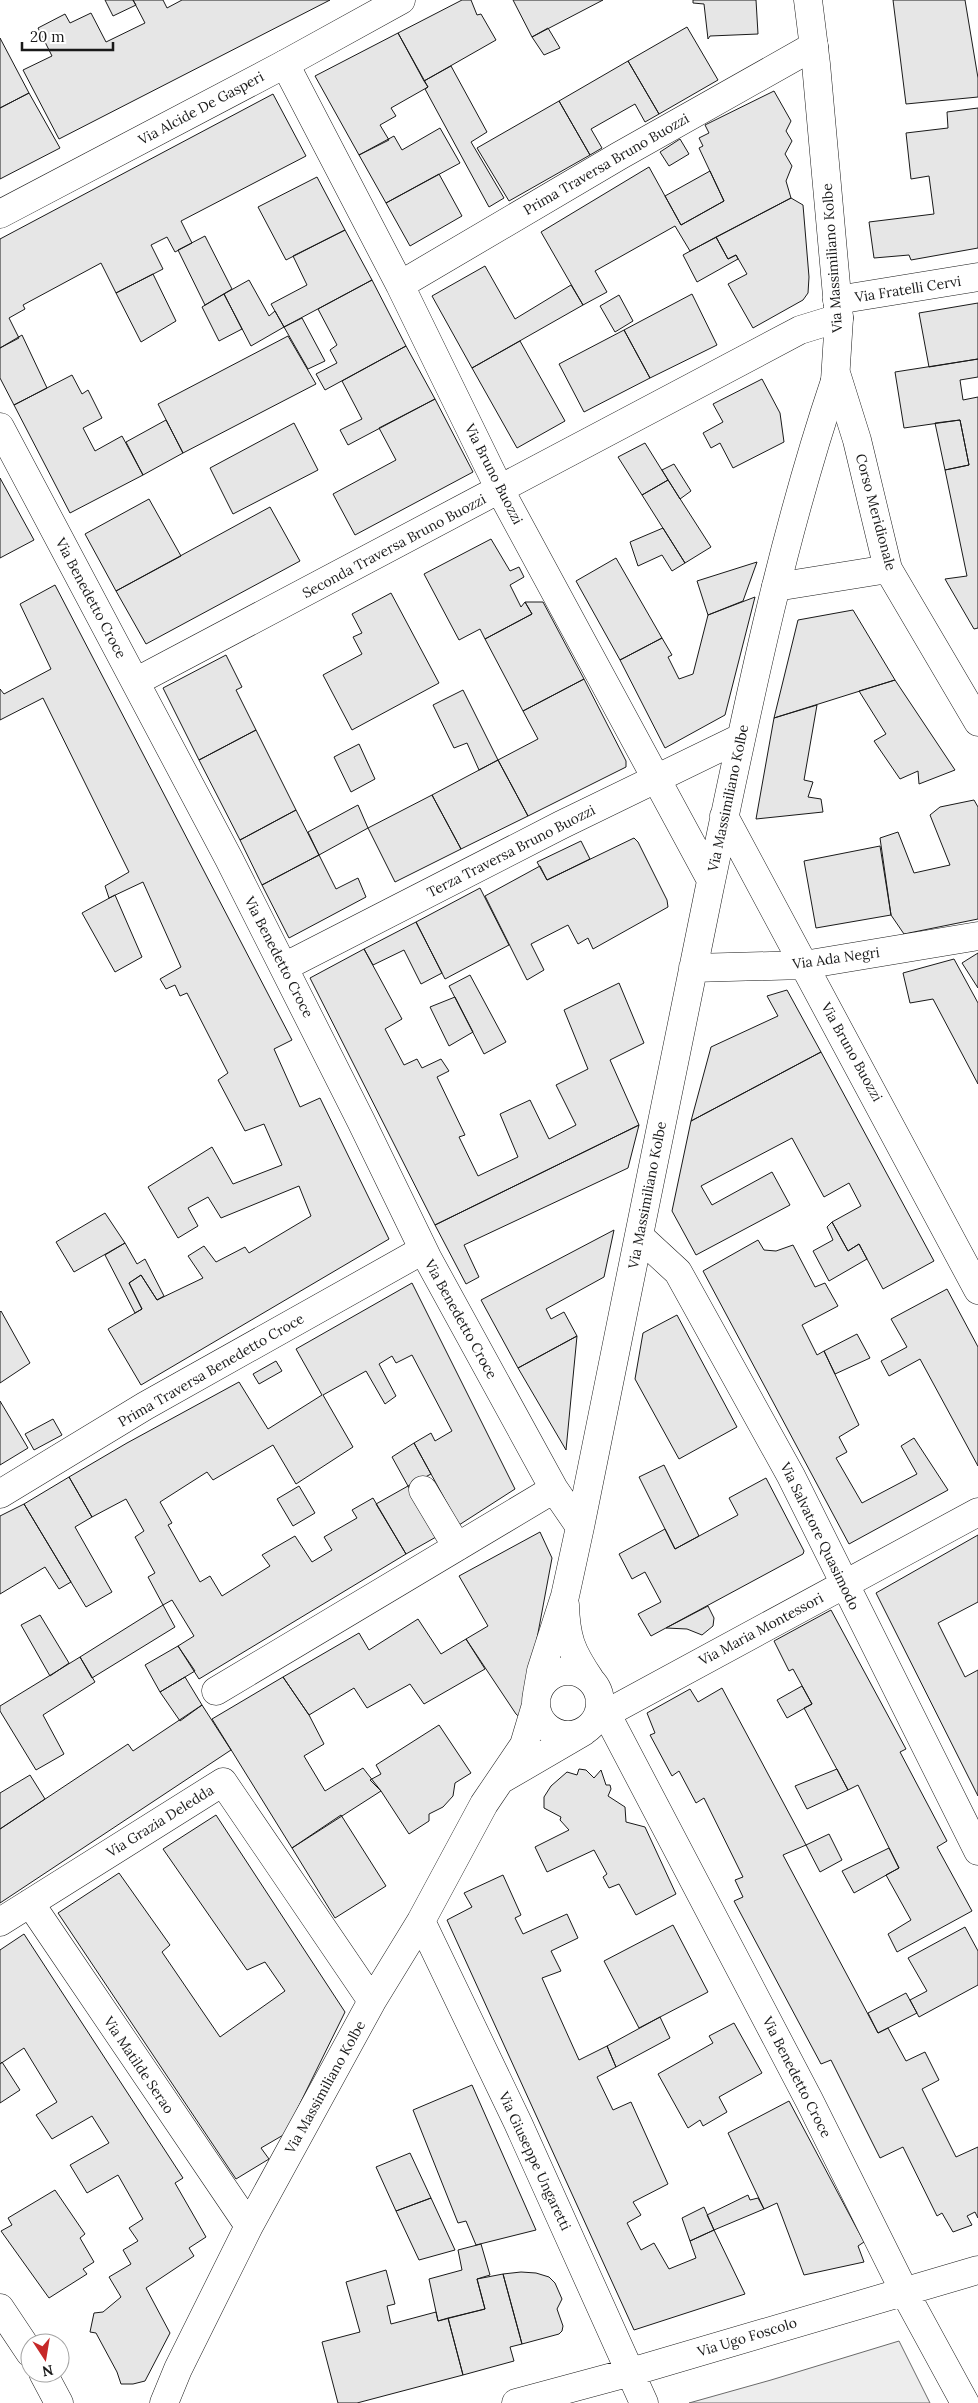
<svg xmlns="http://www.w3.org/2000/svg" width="978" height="2403" font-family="Lora,serif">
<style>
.built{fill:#ededed;stroke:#6a6a6a}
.building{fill:#e6e6e6;stroke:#1a1a1a}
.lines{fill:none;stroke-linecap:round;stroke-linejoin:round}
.minor-casing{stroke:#1a1a1a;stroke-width:29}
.tertiary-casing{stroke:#1a1a1a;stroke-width:29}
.minor{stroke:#fff;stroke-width:28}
.tertiary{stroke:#fff;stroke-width:28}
.labels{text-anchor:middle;stroke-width:4;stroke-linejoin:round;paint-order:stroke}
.street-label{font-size:14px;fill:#1a1a1a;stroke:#fff}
</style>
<rect width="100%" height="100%" fill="#fff"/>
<path class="built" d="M899,2341L930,2403H689L771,2380Z"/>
<path class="building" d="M105,0H133L136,5L113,16Z
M133,0H163L167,8L182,0H330L59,139L23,70L52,56L38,28L65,14L70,23L91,13L106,42L145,23Z
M462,0H471L477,15L481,14L496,40L424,81L398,33Z
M513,0H603L532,37Z
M693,0H756L758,34L710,36L708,39L704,4L693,3Z
M893,0H965L978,78V97L906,104Z
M687,27L718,80L659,114L628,61Z
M548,28L560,48L544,55L532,37Z
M398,33L428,87L391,108L396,116L380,125L389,140L359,155L315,76Z
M0,38L29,93L0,108Z
M628,61L659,114L645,122L635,104L591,129L602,148L590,155L559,101Z
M451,66L487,132L471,142L504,198L489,207L425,89L428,87L424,81Z
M774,91L791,121L786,131L792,141L785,154L792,166L786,181L791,198L690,251L675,226L595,271L607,292L583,305L541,232L649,167L681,225L724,201L699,148L703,146L699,138L709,133L705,125Z
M29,93L60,148L0,179V108Z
M273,94L306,156L181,221L192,243L175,252L167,237L151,245L163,269L116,293L101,263L23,305L25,309L9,318L19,338L0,348V239Z
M559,101L590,155L509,201L477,148Z
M978,108V248L911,260L909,255L874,258L869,222L934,214L929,176L911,179L906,133L948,128L947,112Z
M440,128L460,163L386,203L359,155L394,136L402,150Z
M680,139L689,154L669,166L660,152Z
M710,171L724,201L681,225L665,196Z
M439,174L462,216L410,246L386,203Z
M317,177L345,230L286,260L258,207Z
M791,198L803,205L809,277L808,293L803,300L753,328L728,284L747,274L736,255L728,259L716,237Z
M345,230L372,280L284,327L271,304L307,285L293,256Z
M205,236L232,289L205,305L178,250Z
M716,237L728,259L736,255L738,259L697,282L683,255Z
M485,266L515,319L571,285L583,305L472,368L432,296Z
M153,274L176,321L141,342L116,293Z
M249,280L269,316L275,311L284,327L251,346L224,294Z
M372,280L406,346L325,390L316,374L337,363L330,350L337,345L318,309Z
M224,294L242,329L219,341L202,307Z
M692,294L717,345L650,378L624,330Z
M619,295L633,321L615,332L600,306Z
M978,303V359L929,367L919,313Z
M302,318L325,361L308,369L284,327Z
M624,330L650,378L584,412L559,364Z
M22,335L47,388L14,405L0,378V348Z
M288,336L316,384L183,453L158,404Z
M520,341L565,421L517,448L472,368Z
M406,346L435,399L348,445L340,430L362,419L342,381Z
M978,359V377L960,380L963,400L978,397V628L974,629L945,579L967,576L945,470L969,465L960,420L904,428L895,372Z
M72,375L82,394L88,390L102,418L83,428L95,451L122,436L143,475L70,513L14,405Z
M762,379L780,413L784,442L733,468L720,443L711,448L703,433L723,422L713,404Z
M435,399L473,472L355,535L333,494L396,460L379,428Z
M166,420L183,453L143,475L126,442Z
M960,420L969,465L945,470L935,423Z
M294,423L318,470L233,514L210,468Z
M645,443L668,480L642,495L618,457Z
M674,464L691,491L680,499L662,470Z
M0,478L34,540L0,558Z
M668,480L711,547L685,563L642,495Z
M149,499L181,556L116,591L85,534Z
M270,507L300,561L146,644L116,591Z
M663,528L685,563L672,571L662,555L638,566L630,542Z
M491,539L510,571L519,567L524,577L510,585L521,607L525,602L532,614L485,639L480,629L459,640L424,574Z
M616,558L662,638L620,660L576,581Z
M757,562L743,601L708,615L697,581Z
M55,585L292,1040L274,1049L300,1107L320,1098L389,1239L141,1385L108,1329L142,1309L129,1283L141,1275L157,1300L203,1278L188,1256L204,1246L216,1262L245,1247L249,1253L311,1216L299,1186L221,1218L208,1197L188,1208L198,1226L178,1238L148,1187L212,1147L233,1184L282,1165L264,1124L245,1131L218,1080L228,1073L187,993L180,996L175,985L166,989L160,979L181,967L143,882L109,898L105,886L129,872L43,698L0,720V689L4,694L51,669L20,604Z
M391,593L439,683L352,730L323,675L362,654L353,637L362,633L352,614Z
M755,597L725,715L665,748L620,660L662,638L672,655L668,657L679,679L693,674L708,615Z
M525,602H543L584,679L523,711L485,639L532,614Z
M853,610L895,680L774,718L798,620Z
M226,655L242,687L236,690L256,730L199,760L163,688Z
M584,679L626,761V767L528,816L498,760L538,739L523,711Z
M895,680L955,770L919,784L918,771L900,779L874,741L886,734L859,691Z
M463,690L498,760L479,770L467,743L454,748L433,705Z
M817,705L804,780L813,782L808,797L821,799L823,812L756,819L774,718Z
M256,730L296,810L240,840L199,760Z
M359,744L375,779L351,792L334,757Z
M498,760L528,816L461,849L432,795Z
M432,795L461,849L395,882L368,828Z
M974,800L978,807V919L904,934L891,915L880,838L898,832L914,873L950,865L930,815L940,807Z
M358,805L368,828L319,855L308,832Z
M296,810L319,855L262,885L240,840Z
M634,838L638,842L667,900L668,907L593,949L588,938L578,944L568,925L531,944L544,970L527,980L485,896L540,866L547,880Z
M581,841L590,859L547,880L537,862Z
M880,846L891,915L816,928L804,861Z
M319,855L336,889L358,878L366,897L289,938L262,885Z
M480,888L509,945L445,979L416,922Z
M115,895L142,957L115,972L82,913Z
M416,922L442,973L421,984L404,950L373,965L364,949Z
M364,949L402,1019L385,1029L404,1065L417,1059L422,1068L441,1059L449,1071L437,1077L465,1135L459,1137L478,1176L518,1157L500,1114L530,1100L549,1139L576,1125L556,1085L588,1069L564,1010L619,983L644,1043L610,1060L639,1125L435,1225L310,978Z
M978,953V988L962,963Z
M954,959L978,1003V1084L933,999L910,1003L903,973Z
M470,975L506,1042L484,1054L449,986Z
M787,990L821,1052L691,1121L711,1047L778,1016L767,996Z
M455,997L473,1032L449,1046L430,1007Z
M821,1052L934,1261L883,1289L859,1244L848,1251L832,1222L861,1206L849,1183L824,1197L792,1138L701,1186L712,1205L772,1172L790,1205L696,1255L672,1211L691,1121Z
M639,1125L628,1168L464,1245L479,1277L466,1284L435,1225Z
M105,1213L125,1243L74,1272L56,1242Z
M832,1222L848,1251L859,1244L867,1259L829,1281L813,1251L833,1240L827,1227Z
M614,1230L604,1277L546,1309L551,1319L564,1312L577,1336L518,1368L481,1300Z
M758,1240L764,1250L776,1251L793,1245L815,1287L825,1283L838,1306L802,1325L817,1355L824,1351L859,1425L839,1437L847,1452L836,1458L862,1503L917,1474L901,1446L914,1438L948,1490L849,1544L703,1271Z
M125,1243L137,1264L145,1259L164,1296L157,1300L141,1275L129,1283L142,1309L135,1313L105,1255Z
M412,1283L515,1489L459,1525L414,1443L431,1433L435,1441L452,1431L412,1355L396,1363L392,1356L379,1364L396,1396L385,1404L366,1371L323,1395L353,1447L296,1484L273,1445L213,1480L207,1472L160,1502L172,1523L168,1525L200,1582L210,1576L222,1596L270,1566L262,1555L295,1536L312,1562L332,1550L324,1537L357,1518L352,1510L373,1498L406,1554L199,1679L178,1646L194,1636L172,1600L163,1605L148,1577L155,1573L135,1537L144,1531L126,1499L92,1517L69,1477L127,1443L239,1382L268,1429L322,1395L296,1349Z
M947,1289L978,1347V1466L920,1359L889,1376L881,1361L907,1347L891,1319Z
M1,1311L30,1363L0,1383V1312Z
M677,1315L737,1427L679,1459L635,1379L643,1333Z
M857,1334L870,1358L835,1374L824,1351Z
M577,1336L566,1450L518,1368Z
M276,1361L282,1371L259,1384L253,1374Z
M0,1401L28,1448L0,1465Z
M53,1419L62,1435L34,1450L25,1434Z
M414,1443L431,1474L408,1486L392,1457Z
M664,1465L699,1536L675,1549L639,1477Z
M69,1477L92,1517L75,1527L112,1592L86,1607L24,1504Z
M766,1478L804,1551L803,1554L651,1636L638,1614L661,1602L645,1572L632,1579L619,1554L665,1529L675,1549L738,1515L729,1498Z
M299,1486L315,1513L293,1526L277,1499Z
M408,1486L436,1537L406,1554L376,1504Z
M24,1504L71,1582L59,1589L45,1567L0,1594V1516Z
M540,1532L552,1558L522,1719L516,1714L466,1639L488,1626L459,1576Z
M978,1535V1602L938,1623L965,1677L978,1670V1796L876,1593Z
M163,1605L175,1627L92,1678L80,1657Z
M708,1606L714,1618L713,1626L702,1635L687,1629L666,1628Z
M831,1610L906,1749L900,1752L947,1841L937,1847L972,1911L897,1952L888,1934L911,1920L886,1875L899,1868L858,1785L848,1790L804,1708L812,1704L793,1669L789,1671L774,1641Z
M40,1615L69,1663L50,1676L21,1625Z
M418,1619L441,1654L466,1639L485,1669L424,1704L410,1684L367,1708L354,1688L309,1715L283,1677L359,1633L369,1650Z
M178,1646L195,1671L160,1692L145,1665Z
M80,1657L95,1682L43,1715L64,1754L36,1770L0,1711V1706Z
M185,1677L202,1705L180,1721L160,1692Z
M283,1677L309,1715L324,1744L304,1756L325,1791L363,1768L381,1791L292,1848L212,1719Z
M802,1686L812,1704L787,1718L777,1700Z
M722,1688L806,1845L783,1855L878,2033L888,2028L906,2061L925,2052L939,2080L922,2089L956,2157L978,2147V2218L975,2212L967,2216L972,2225L953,2232L942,2213L937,2216L903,2147L880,2158L831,2060L821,2064L734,1901L743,1897L735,1880L743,1877L704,1798L696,1803L679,1771L672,1776L650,1735L655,1733L647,1713L690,1689L698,1702Z
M202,1705L231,1750L0,1903V1829L128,1744L133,1751Z
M439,1725L471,1773L455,1783L453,1796L443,1807L429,1814V1821L409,1834L381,1791L370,1780L381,1774L376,1765Z
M579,1769L586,1770L594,1778L601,1770L606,1785H610L611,1789L608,1796L625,1807L626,1822L645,1827L676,1894L636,1915L619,1884L609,1888L603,1877L607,1874L594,1850L547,1872L535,1847L569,1830L560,1820L561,1817L544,1808V1797L551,1786L567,1772L577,1775Z
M837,1769L848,1790L807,1809L795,1786Z
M30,1775L45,1799L0,1829V1793Z
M216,1815L345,2012L285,2134L261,2148L269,2159L236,2179L58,1913L119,1873L170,1945L162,1952L220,2037L285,1991L265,1962L247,1970L163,1849Z
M341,1815L386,1886L335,1918L292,1848Z
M829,1834L842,1860L820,1872L806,1845Z
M889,1848L899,1868L854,1893L842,1871Z
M503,1875L521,1915L515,1918L523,1934L567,1914L578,1938L551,1951L561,1971L542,1978L579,2060L607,2046L616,2067L597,2077L613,2110L631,2102L668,2184L633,2202L641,2215L627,2223L641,2250L654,2243L669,2269L696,2258L690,2241L714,2230L745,2294L634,2330L447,1920L472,1907L464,1893Z
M673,1925L708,1992L639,2028L604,1961Z
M965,1927L978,1951V1985L919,2017L910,2000L927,1991L908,1958Z
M24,1934L183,2178L175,2183L206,2237L189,2248L194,2256L146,2288L170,2333L145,2381L133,2384H121L117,2372L96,2333L90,2332L94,2313L103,2312L121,2297L109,2277L131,2264L123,2250L138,2241L129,2228L143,2219L118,2175L87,2193L70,2165L109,2143L92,2116L52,2139L36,2115L57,2102L24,2048L0,2064V1950Z
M906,1993L917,2013L878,2033L868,2013Z
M660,2017L670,2038L616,2067L607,2046Z
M734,2023L762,2073L719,2097L727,2112L703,2126L700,2120L688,2128L658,2074L713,2043L709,2036Z
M2,2062L20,2090L0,2103V2064Z
M472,2085L536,2230L476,2245L466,2221L458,2223L413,2110Z
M789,2101L864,2242L858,2246L864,2262L804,2275L777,2203L764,2209L728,2133Z
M410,2153L431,2198L396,2211L376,2167Z
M55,2190L85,2234L80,2238L94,2262L83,2269L87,2274L49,2298L1,2231L12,2225L8,2218Z
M748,2195L750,2200L758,2198L764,2209L714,2230L707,2215Z
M431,2198L455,2250L419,2260L396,2211Z
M704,2207L714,2230L690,2241L682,2218Z
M481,2244L490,2275L477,2279L485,2309L438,2321L429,2279L462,2270L458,2250Z
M386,2270L395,2304L387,2306L391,2324L436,2312L438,2321L448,2318L463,2375L357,2403H338L322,2342L360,2332L346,2282Z
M521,2272L536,2273L549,2277L555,2283L562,2299L557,2309L563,2326L562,2331L559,2334L522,2344L503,2274Z
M503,2274L522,2344L510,2347L514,2361L463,2375L448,2318L485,2309L477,2279Z"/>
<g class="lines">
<defs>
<path id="minor" d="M285,64L400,285L500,490L711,880
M400,285L619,156L814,46
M837,300L978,277
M0,427L229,859L361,1121L428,1259L554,1489L580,1527
M137,681L800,330L839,318
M724,816L978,1290
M284,967L561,825L740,738
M693,968L804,965L978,936
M639,1236L678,1272L791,1476L978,1851
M423,1490L457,1547
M0,1494L145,1406L423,1250
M565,1605C566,1638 571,1651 590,1679
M536 1703a32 32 0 1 1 64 0a32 32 0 1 1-64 0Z
M216,1691L554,1489
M537,1694L541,1671L565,1596L580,1527C623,1315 665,1102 709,891C745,720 779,547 835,381
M606,1713L809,2100L904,2291L965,2403
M598,1718L978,1512
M504,1778L583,1732
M30,1903L249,2226
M421,1921L518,2123L644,2403
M0,1922L223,1782L372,2001
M0,2308L30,2353
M43,2373L59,2403
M164,2403L178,2369L249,2226L372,2001L421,1921L484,1804L524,1745L536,1705
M516,2403L631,2372L978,2270"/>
<path id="tertiary" d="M808,0L816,64L839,318L835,381
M0,214L285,64L401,0
M836,373L857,440L888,569L978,722
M776,587L888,569"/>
</defs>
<use href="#minor" class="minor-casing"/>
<use href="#tertiary" class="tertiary-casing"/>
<use href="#minor" class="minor"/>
<use href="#tertiary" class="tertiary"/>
</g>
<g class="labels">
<g class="street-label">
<text transform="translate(201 108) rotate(-28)" y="5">Via Alcide De Gasperi</text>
<text transform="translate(606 164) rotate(-30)" y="5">Prima Traversa Bruno Buozzi</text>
<text transform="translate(832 258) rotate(-94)" y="5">Via Massimiliano Kolbe</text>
<text transform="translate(908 289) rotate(-9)" y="5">Via Fratelli Cervi</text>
<text transform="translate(494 474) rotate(63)" y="5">Via Bruno Buozzi</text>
<text transform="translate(876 512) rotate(75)" y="5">Corso Meridionale</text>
<text transform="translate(394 546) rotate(-28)" y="5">Seconda Traversa Bruno Buozzi</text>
<text transform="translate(91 598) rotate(62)" y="5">Via Benedetto Croce</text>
<text transform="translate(728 798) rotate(-78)" y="5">Via Massimiliano Kolbe</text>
<text transform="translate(511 851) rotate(-27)" y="5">Terza Traversa Bruno Buozzi</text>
<text transform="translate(279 957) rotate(63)" y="5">Via Benedetto Croce</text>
<text transform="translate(836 958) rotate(-8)" y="5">Via Ada Negri</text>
<text transform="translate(852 1052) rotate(61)" y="5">Via Bruno Buozzi</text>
<text transform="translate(647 1195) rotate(-79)" y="5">Via Massimiliano Kolbe</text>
<text transform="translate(461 1319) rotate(61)" y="5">Via Benedetto Croce</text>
<text transform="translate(211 1370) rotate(-30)" y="5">Prima Traversa Benedetto Croce</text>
<text transform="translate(820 1536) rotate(64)" y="5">Via Salvatore Quasimodo</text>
<text transform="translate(761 1629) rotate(-28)" y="5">Via Maria Montessori</text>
<text transform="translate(160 1821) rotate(-32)" y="5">Via Grazia Deledda</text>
<text transform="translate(139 2065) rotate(56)" y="5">Via Matilde Serao</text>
<text transform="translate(797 2077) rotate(63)" y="5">Via Benedetto Croce</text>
<text transform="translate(325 2087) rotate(-61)" y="5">Via Massimiliano Kolbe</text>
<text transform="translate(535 2161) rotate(65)" y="5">Via Giuseppe Ungaretti</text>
<text transform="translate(747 2337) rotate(-17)" y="5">Via Ugo Foscolo</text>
</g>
</g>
<g transform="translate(45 2358) rotate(168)"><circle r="24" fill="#ffffff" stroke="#a3a3a3"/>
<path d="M0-4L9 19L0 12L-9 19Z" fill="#c62828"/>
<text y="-8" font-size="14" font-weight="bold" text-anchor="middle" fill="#1a1a1a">N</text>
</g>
<path d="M22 42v8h91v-8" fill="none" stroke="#1a1a1a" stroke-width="2.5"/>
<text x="30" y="42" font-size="15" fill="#1a1a1a" stroke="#ffffff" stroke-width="4" paint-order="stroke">20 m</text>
</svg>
